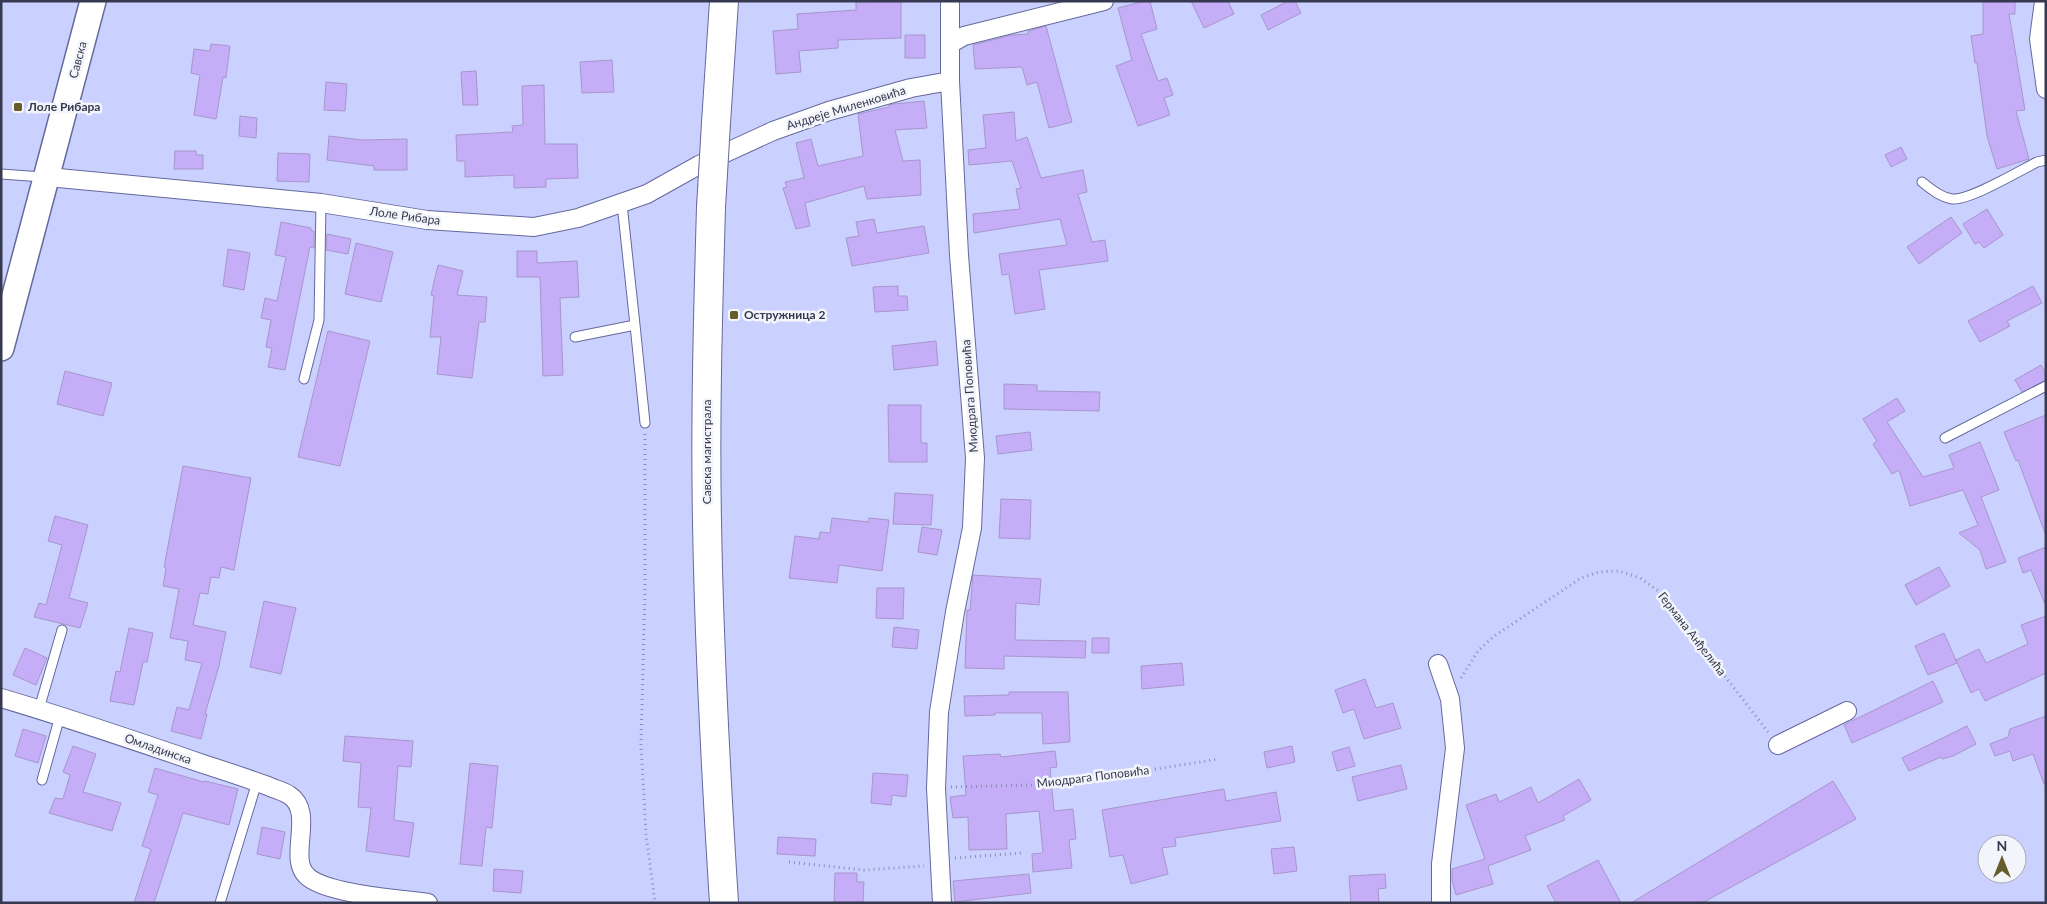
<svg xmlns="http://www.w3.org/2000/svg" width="2047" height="904" font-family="Lato,sans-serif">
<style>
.building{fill:#c6adf7;stroke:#a796cc}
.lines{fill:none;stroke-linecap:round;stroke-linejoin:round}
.lane-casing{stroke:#64699c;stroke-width:11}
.street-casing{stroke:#64699c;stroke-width:20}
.secondary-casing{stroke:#64699c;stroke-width:28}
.primary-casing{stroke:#64699c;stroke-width:30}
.path{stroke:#8a8fb3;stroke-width:3;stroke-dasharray:1 4;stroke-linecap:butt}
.lane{stroke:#fff;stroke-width:9}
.street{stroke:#fff;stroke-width:18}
.secondary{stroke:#fff;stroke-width:25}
.primary{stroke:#fff;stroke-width:28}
.primary-bridge-casing{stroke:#64699c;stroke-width:30;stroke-linecap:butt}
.primary-bridge{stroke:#fff;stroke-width:28}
.poi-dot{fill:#665c29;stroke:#f4f5fb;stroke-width:2}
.labels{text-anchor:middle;stroke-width:5;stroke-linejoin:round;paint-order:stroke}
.street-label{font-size:12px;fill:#36394f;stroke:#f4f5fb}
.poi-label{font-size:12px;font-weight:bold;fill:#36394f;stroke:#f4f5fb;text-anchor:start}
</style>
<rect width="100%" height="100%" fill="#cbd1ff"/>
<path class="building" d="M901,1V38L838,40V48L799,51L801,72L776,74L773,31L798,29L797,14L856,10V2Z
M1145,1H1150L1157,29L1141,34L1158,81L1167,78L1173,95L1164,98L1170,115L1138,126L1116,66L1132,60L1118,8Z
M1191,1H1228L1234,14L1204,28Z
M1288,1H1295L1301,13L1268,30L1261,15Z
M1983,1H2015V14H2009L2025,110L2016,111L2029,159L1997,169L1987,136L1977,63H1975L1971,36L1983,34Z
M1046,26L1072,122L1049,128L1037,82L1027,85L1022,67L975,69L973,45L1012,35L1028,34V31Z
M905,35H925V58H905Z
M211,44L230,46L226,78L223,77L216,119L194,115L200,75L191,73L194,49L210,51Z
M612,60L614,92L582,93L580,62Z
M476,71L478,105H463L461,72Z
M326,82L347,84L345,111L324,110Z
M544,85L545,144H577L578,178L546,179V187L514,188V175L465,177V161H457L456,135L513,132L512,126L523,125L522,86Z
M924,101L927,128L895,130L903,161L920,160L921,195L867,199L864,186L805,203L810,226L796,229L783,188L787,187L785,182L804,178L796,143L811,139L818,166L863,156L858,114L889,107V105L894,104Z
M1014,112L1016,141L1027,137L1041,178L1083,170L1087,192L1078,194L1092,242L1105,240L1108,261L1039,270L1045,309L1015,314L1009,274L1002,275L999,254L1067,245L1060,219L974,233L973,214L1020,209L1016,189L1021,188L1012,161L969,165L968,150L986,148L983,115Z
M240,116L257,118L256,138L239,136Z
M329,136L363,140L407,139V170H374V166L327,160Z
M1901,147L1907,159L1891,167L1885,155Z
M175,151H196V155H203V169H174Z
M278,153L310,154L309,182L277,181Z
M1987,209L2003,235L1984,248L1979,242L1975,244L1963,224Z
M1951,217L1962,233L1919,264L1907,247Z
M874,219L877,233L924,226L929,253L852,266L846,238L859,236L856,222Z
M281,222L311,228V231H314V248L310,247L285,370L268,367L272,348L266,347L271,320L261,318L265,298L277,301L286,257L275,255Z
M327,234L351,239L348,254L326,250Z
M356,243L393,252L381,302L345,294Z
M228,249L250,253L244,290L223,286Z
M517,251H537V263L577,261L579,297L560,298L563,375L543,376L540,277H517Z
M438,265L463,271L457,295L487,297L485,322H479L472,378L437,374L441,337H430L434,296L431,295Z
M898,286V296H907L908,310L875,312L873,287Z
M2033,286L2042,303L2007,321L2010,326L1980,342L1968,321Z
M328,331L370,341L340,466L298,457Z
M936,341L938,365L894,370L892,346Z
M2041,365L2046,374V380L2022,392L2015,380Z
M65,371L112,383L103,416L57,404Z
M1004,384L1037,385V391L1100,392L1099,411L1004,409Z
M1897,398L1905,411L1887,422L1923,477L1954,468L1949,455L1980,442L1999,490L1981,497L2006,562L1986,569L1980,550L1959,533L1978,525L1963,490L1910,506L1899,470L1892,474L1873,444L1877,441L1863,419Z
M888,405H921V443H927V462H889Z
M2046,415V533H2045L2018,460L2016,461L2004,432Z
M1030,432L1032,450L998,454L996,436Z
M183,466L251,478L234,570L221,567L219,578L211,577L208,594L200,593L193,625L226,632L219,666L205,714H207L201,739L171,731L177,707L189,710L202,663L185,660L188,641L170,638L179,589L163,586L166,568L164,567Z
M895,493L933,495L931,525L893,524Z
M1001,499L1031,500L1030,539L999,538Z
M55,516L88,525L69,598L88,603L80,628L34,617L39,603L46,605L62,545L48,541Z
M832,518L868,522L869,518L889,520L882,571L839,565L837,583L789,578L795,536L819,539L820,532L830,533Z
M922,527L942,530L937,555L918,552Z
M2046,547V604H2045L2031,570L2023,573L2018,558Z
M1939,567L1950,586L1916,605L1905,585Z
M973,575L1041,579L1039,605L1016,603L1015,640L1086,641L1085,658L1004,656V669L965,668L967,610H970Z
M877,588H904L903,619L876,618Z
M264,601L296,608L281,674L250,667Z
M2046,616V673L1985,701L1979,689L1971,693L1956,660L1979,649L1986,663L2028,644L2021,625Z
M894,627L919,630L917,649L892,647Z
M129,628L153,633L147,662H143L134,705L110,701L116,671L120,672Z
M1944,633L1957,663L1928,675L1915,646Z
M1092,638H1109V653H1092Z
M25,648L47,658L36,685L13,675Z
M1182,663L1184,685L1142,689L1141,666Z
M1365,679L1376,708L1393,703L1401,728L1364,739L1354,709L1343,713L1335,690Z
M1933,681L1943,702L1852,743L1844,725Z
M1009,692H1068L1070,742L1043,744L1042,713H995V715L965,716L964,696L1009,695Z
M2046,716V784H2044L2033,754L2013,761L2010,751L1995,756L1990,744L2008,737L2010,729Z
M1967,726L1976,744L1953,756L1942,759L1941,757L1909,771L1902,758Z
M23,729L46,736L38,763L15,756Z
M345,736L413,741L411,767L398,766L394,820L414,823L409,857L366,851L371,808L358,807L361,763L343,761Z
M73,746L96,754L83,792L121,803L112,831L49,813L55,798L63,799L70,775L63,772Z
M1292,746L1295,762L1267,768L1264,752Z
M1349,747L1355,766L1337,771L1332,752Z
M1055,751L1057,767L1050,768L1054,811L1073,809L1076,839L1069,840L1072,868L1033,872L1032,854L1043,853L1039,811L1006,814L1007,849L969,850L968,817L953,818L950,797L966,795L963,756L1000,754L1001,757Z
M470,763L498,766L492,828L486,827L482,866L460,864Z
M1401,765L1407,789L1358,801L1352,777Z
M155,768L204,782L205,781L238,789L229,825L183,813L154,903H134L151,849L142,846L158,795L148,792Z
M873,773L908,775L906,797L892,795L891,805L871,803Z
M1579,779L1591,800L1563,816L1565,820L1525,836L1531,850L1488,866L1493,884L1456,895L1452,880V869L1485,859L1466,805L1496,794L1499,802L1531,787L1538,803Z
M1833,781L1856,819L1702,903H1631Z
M1224,789L1226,801L1276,792L1281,821L1175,838L1176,846L1162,848L1168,874L1131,884L1123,855L1110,857L1102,810Z
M262,827L285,832L280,859L257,854Z
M778,837L816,839L815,856L777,854Z
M1294,847L1297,871L1274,874L1271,849Z
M1598,860L1621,903H1556L1547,886Z
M494,869L523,871L521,893L493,891Z
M835,873H857V882H864L863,903H834Z
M1029,874L1031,893L955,902L953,881Z
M1385,874L1386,888L1378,889L1379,903H1351L1349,876Z"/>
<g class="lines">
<defs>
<path id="lane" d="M1,174L43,177
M1922,182C1931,189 1940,197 1952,199C1969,201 2019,171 2037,162L2046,160
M635,325L645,423
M575,337L635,325L622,204
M304,379L319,320L321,203
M1945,438L2046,386
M39,709L62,630
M42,780L60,716
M220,903L257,782"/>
<path id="street" d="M2044,1L2039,39L2046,89
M950,44L964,36L1104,1
M48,177L321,203L427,220L534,227L578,218L647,194L699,165L773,131L829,111L911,88L950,81
M1438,664L1450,699L1455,748L1441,864V903
M1,698C69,718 136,741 203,764C225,771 246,778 268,786C274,789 283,791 289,795C316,812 287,858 307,876C325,894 401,899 428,903
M1778,745L1847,711
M942,903L936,788L939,712L955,612L972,528L975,458L959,255L950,81V1"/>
<path id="secondary" d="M1,348L93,1"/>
<path id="primary" d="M716,123L724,1
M711,207C708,312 705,417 707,521C709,649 716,776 724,903"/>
</defs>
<use href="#lane" class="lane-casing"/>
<use href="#street" class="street-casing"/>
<use href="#secondary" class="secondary-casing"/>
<use href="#primary" class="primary-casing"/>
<path class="path" d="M645,434V590L641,744L646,834L655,903
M1461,678L1478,651L1493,637L1581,578L1599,572L1619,571L1640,578L1660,592L1768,732
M951,787L1035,785L1092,779L1219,759
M955,858L1022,853
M789,862L864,870L924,866"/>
<use href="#lane" class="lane"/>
<use href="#street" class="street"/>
<use href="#secondary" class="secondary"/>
<use href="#primary" class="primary"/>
<defs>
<path id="primary-bridge" d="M711,207L716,123"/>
</defs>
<use href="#primary-bridge" class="primary-bridge-casing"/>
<use href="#primary-bridge" class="primary-bridge"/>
</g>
<g class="poi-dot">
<rect x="13" y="102" width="10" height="10" rx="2.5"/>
<rect x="729" y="310" width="10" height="10" rx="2.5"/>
</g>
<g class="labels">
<g class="street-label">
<text transform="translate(78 60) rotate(-75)" y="4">Савска</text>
<text transform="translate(846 108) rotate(-17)" y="4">Андреје Миленковића</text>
<text transform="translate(405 216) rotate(8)" y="4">Лоле Рибара</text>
<text transform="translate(970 396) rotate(-94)" y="4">Миодрага Поповића</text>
<text transform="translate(707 452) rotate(-90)" y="4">Савска магистрала</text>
<text transform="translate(1692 634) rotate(52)" y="4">Германа Анђелића</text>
<text transform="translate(158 749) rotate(19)" y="4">Омладинска</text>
<text transform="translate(1093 777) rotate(-7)" y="4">Миодрага Поповића</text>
</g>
<g class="poi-label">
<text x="28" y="111">Лоле Рибара</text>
<text x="744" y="319">Остружница 2</text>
</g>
</g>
<rect width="2047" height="904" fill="none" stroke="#36394f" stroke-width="5"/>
<g transform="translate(2002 859)"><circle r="24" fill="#f4f5fb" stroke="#a8aab6"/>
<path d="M0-4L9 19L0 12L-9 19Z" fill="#665c29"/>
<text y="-8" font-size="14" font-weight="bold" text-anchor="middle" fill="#36394f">N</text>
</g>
</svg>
